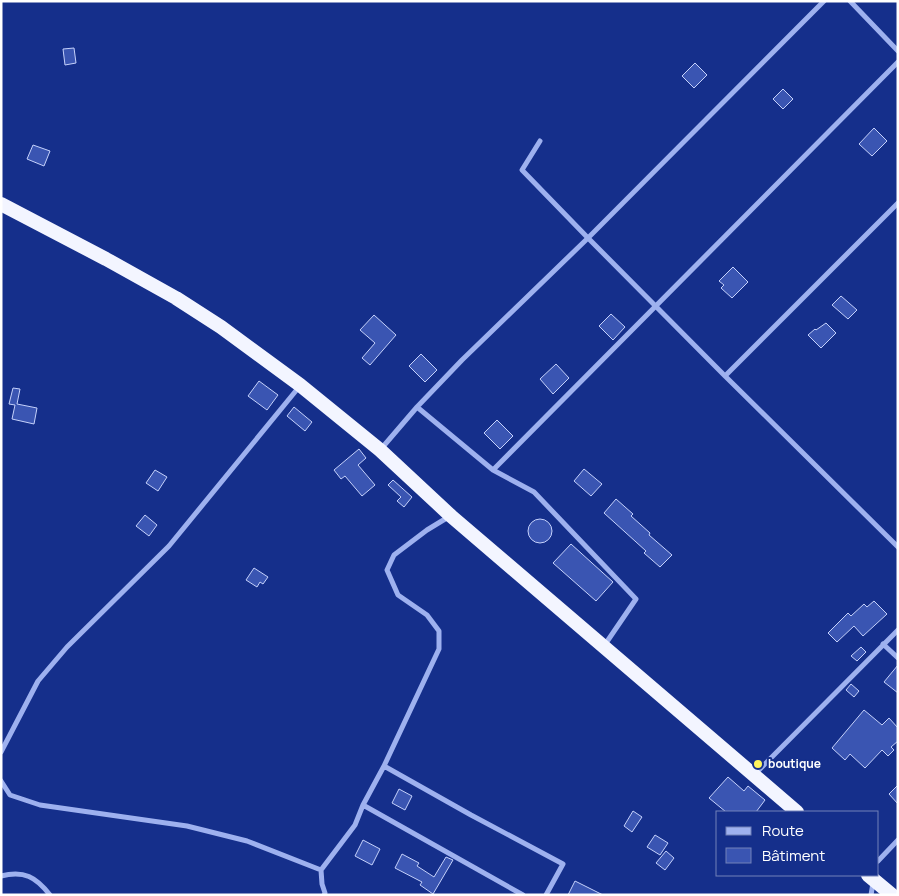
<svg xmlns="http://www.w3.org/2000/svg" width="899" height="896" font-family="Manrope,sans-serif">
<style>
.building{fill:#3a55b2;stroke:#c5d1fb}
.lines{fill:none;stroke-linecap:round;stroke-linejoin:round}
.minor{stroke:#9eb1ef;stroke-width:5}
.trunk{stroke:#f3f5ff;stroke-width:14}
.poi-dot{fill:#fff45d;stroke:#152f8b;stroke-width:2}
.labels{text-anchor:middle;stroke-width:4;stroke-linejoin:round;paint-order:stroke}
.poi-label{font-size:12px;font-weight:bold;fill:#fff;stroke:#152f8b;text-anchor:start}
</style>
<rect width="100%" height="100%" fill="#152f8b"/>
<path class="building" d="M74,48L76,63L65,65L63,49Z
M695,63L707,75L694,88L682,76Z
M783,89L793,99L783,109L773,99Z
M874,128L887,141L872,156L859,144Z
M33,145L50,151L44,166L27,159Z
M733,267L748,282L732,298L721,288L724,285L719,281Z
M841,296L857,310L848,319L832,305Z
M611,314L625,327L613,340L599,326Z
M374,315L396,335L370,365L362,358L375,343L360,330Z
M826,323L836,333L821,348L808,335L815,329L816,330Z
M421,354L437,370L425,382L409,366Z
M556,364L569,378L553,394L540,379Z
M259,381L278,395L267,410L248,396Z
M13,388L20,389L17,404L37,408L34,424L12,419L15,405L9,404Z
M294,407L312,422L305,431L287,416Z
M497,420L513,436L500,449L484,433Z
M359,449L366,458L358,465L375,485L362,496L345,476L341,479L334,470Z
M584,469L602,484L591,496L574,481Z
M155,470L167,477L158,491L146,483Z
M393,480L412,497L404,507L397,501L401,497L388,485Z
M616,499L633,514L631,516L650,533L649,535L672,555L660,567L644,553L646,551L604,513Z
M145,515L157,525L149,536L136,526Z
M528 531a12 12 0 1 1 24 0a12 12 0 1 1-24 0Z
M571,544L613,582L596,601L553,563Z
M254,568L268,577L263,584L260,582L257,587L246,580Z
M874,601L887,614L863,636L854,626L837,642L828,633L848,613L851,616L864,604L867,607Z
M861,647L866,652L857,661L851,656Z
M898,665V693L884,682Z
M851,684L859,691L854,697L846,690Z
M864,710L882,725L889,718L898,728V741L891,747L894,750L888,756L882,750L865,768L850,754L845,760L832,748Z
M728,777L744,791L748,786L765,800L756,812H726L709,798Z
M898,785V804L889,794Z
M399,789L412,796L405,810L392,803Z
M633,811L642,817L632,832L624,826Z
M655,835L668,843L660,855L647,847Z
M363,840L380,849L372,865L355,856Z
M666,851L674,858L665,870L656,863Z
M402,854L419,863L417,866L434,877L446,857L453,860L433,894L420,885L422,882L395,868Z
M575,881L603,895H568Z"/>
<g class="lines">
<path class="minor" d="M850,1L898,51
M540,141L522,170L588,238L725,376L898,203
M725,376L898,547
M417,407L493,470L534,492L636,599L604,646
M381,449L417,407L462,360L588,238L824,1
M493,470L898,62
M450,516L427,530L394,555L387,570L398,595L427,615L439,631V649L384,766L471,815L563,864L546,895
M883,644L898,658
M1,752L38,681L67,647L169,546L299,387
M754,775L898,630
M1,781L10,795L40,805L187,826L247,841L321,870
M363,805L523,895
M878,861L898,840
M1,876C24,870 36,877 50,895
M324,895L325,893L322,884L321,870L355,825L363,805L384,766
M871,895L873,883"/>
<path class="trunk" d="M1,204L106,259L176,298L221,327L300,385L380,450L451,516L797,812
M868,875L892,895"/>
</g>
<circle class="poi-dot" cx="758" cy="764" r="5"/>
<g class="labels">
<g class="poi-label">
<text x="768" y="768">boutique</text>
</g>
</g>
<rect width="899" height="896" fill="none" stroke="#ffffff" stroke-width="5"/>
<rect x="716" y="811" width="162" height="65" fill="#152f8b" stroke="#7382b9"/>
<rect x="726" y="827" width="25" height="8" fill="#9eb1ef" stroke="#7382b9"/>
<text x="762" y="836" font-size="15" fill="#ffffff">Route</text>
<rect x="726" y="848" width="25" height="15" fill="#3a55b2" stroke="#7382b9"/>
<text x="762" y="861" font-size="15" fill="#ffffff">Bâtiment</text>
</svg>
